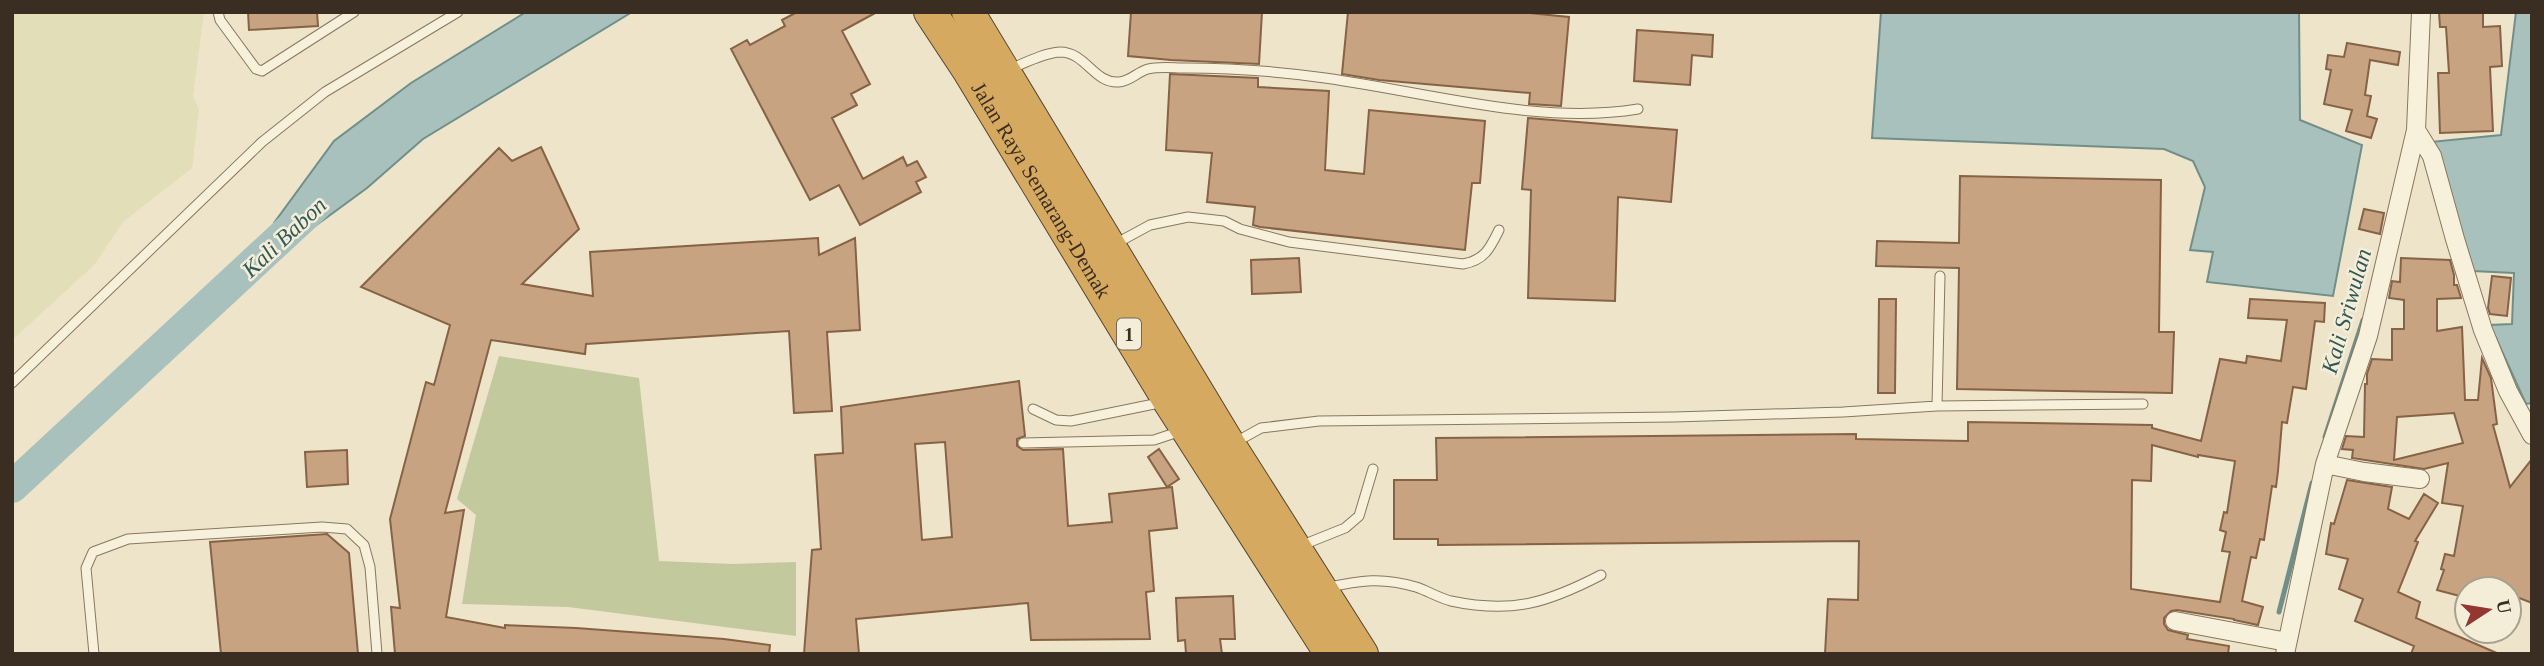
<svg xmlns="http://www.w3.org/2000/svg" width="2544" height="666" font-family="'Times New Roman',serif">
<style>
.farmland{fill:#e2deb7}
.green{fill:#c2ca9d}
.water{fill:#a9c1bc;stroke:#708f8a;stroke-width:2}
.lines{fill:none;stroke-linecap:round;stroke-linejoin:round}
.stream{stroke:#708f8a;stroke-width:5}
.river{stroke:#a9c1bc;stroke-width:32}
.building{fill:#c8a381;stroke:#866345;stroke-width:2;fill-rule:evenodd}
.lane-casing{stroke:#88775e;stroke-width:11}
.street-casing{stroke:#88775e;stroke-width:20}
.highway-casing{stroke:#564532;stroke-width:34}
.lane{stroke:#f7f1dc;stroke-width:9}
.street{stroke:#f7f1dc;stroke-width:18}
.highway{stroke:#d6a960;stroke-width:32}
.labels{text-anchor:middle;stroke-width:5;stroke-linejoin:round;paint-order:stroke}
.shield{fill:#f4eed8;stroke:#716858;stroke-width:2}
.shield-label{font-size:19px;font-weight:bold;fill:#392e21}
.street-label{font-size:21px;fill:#392e21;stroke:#f4eed8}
.water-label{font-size:23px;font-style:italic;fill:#315858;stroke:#f4eed8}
</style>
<rect width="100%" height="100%" fill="#ede4c9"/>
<path class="farmland" d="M12,12H204L193,96L199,109L192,168L123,222L94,265L12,340Z"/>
<path class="green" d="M499,356L639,378L659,561L733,564L796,562V636L568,607L462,604L476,515L457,499Z"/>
<path class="water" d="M526,12H632L423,139L367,188L292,243L274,223L334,141L411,83Z
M1881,12H2299L2300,120L2362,145L2333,296L2207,282L2213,252L2190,250L2205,187L2193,161L2164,149L1872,138Z
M2516,12H2532V403L2526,404L2490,325L2512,324L2514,273L2473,271L2430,142L2501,135Z"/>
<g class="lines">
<path class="stream" d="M2325,437L2363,320
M2279,612L2312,483"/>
<path class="river" d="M12,487L316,205"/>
</g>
<path class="building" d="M248,12H317L318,26L249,30Z
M797,12H877L842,31L870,84L851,94L857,105L832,118L863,179L903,157L907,166L917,161L926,177L916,182L921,192L860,225L839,185L810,200L731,49L747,40L750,45L785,26L782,20Z
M1131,12H1262L1259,64L1171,60L1128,56Z
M1348,12H1518L1569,17L1561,106L1529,104L1530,93L1379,80L1342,74Z
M2439,12H2483V27L2500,26L2502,66L2490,67L2493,131L2440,133L2438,73H2449L2446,27H2440Z
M1637,30L1713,35L1712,57L1692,55L1690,85L1634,81Z
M2347,43L2400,52L2398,65L2370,60L2365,95L2371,96L2367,116L2377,119L2371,138L2346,131L2352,110L2324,104L2331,70L2326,69L2328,55L2344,57Z
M1170,74L1258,78V87L1329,91L1325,170L1364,174L1369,110L1485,121L1480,183H1472L1465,250L1260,227L1253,225L1255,207L1207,202L1212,153L1166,150Z
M1528,118L1677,130L1671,202L1618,197L1615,301L1528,298L1531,190L1522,189Z
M541,147L579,229L522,284L593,296L590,252L818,238L819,255L855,238L860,330L827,332L832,411L794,413L789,331L586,344L585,354L491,340L445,513L464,510L446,617L505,628V625L576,628L724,639L770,645L769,654H395L391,607L400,608L390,519L426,382L434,385L450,325L361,287L499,148L512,161Z
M1960,176L2161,180L2159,332H2174L2172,393L1957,389L1959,268L1876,266L1877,241L1959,243Z
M2364,209L2384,213L2380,234L2359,229Z
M1299,258L1301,292L1252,294L1251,260Z
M2401,258L2450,260L2454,275V285H2457L2461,298L2437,299V331L2462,327L2465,400H2478L2482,358L2491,378L2497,424L2493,425L2510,487L2532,459V603L2509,594V589H2467V598L2437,590L2444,570L2441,569L2445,554L2454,556L2463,506L2442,503L2448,463L2424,469L2352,458L2353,450L2342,449L2346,436L2364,437L2365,384H2367V374L2372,359L2392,360V329H2404V300L2389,298L2392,281L2400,282ZM2454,413L2463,443L2394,460L2397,417Z
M2492,276L2511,278L2507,316L2490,314L2488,308Z
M1879,299H1896L1895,393H1878Z
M2250,299L2325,303L2324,322L2315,321L2306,389L2293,387L2287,423L2282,422L2278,471L2276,487L2272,486L2264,540L2260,539L2256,558L2251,557L2242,601L2263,607L2258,625L2234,620V619L2177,610L2171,611L2164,618V624L2168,630L2188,635L2187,639L2229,646L2228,654H1825L1828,599L1858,600L1859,541L1438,545V539H1394V480H1437L1436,438L1856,434V439L1968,441V422L2152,425V428L2201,441L2220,359L2246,363L2247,356L2281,361L2287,320L2248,318ZM2152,445L2198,457V455L2235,461L2227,513L2224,512L2220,530L2226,532L2222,551L2230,552L2220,602L2131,589L2132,480L2151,481Z
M1019,381L1025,436L1017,439V446L1023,450L1063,449L1068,526L1112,522L1109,494L1172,487L1177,528L1149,531L1154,591L1146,592L1150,639L1031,640L1028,603L856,619L859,654H804L812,550L821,549L815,455L843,453L841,407ZM945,442L952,537L922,540L915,444Z
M1159,449L1179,479L1167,487L1148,457Z
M347,450L348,484L307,487L305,452Z
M2347,480L2392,487L2388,509L2409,519L2424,494L2438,503L2415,541L2418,542L2398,592L2420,602L2416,618L2499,654H2411L2414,646L2355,621L2363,599L2339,589L2348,559L2326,554L2331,523L2334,524Z
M327,534L349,553L358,654H221L210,542Z
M1233,596L1235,639H1220L1222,654H1186L1185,640L1178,641L1176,598Z"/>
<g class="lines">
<defs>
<path id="lane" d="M218,12L220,20L256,69L262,71L354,12
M1010,69C1025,63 1043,53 1060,52C1086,52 1094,84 1119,82C1131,81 1137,72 1148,69C1159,66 1174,68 1185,68C1229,68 1274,71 1317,77C1420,90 1536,126 1638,109
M1115,244L1150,225L1188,217L1224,221L1240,229L1289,242L1463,264C1485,260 1490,248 1499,230
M12,383L262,142L325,92L458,12
M1937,406L2143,404
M1033,409L1056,420L1071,421L1164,402
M1023,443L1154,440L1181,431
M1234,443L1261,428L1319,421L1674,417L1843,412L1937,406L1940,276
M1300,546L1345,528L1359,516L1373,469
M1326,588C1360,580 1383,577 1416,587C1428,591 1439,598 1451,601C1512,614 1547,603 1601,575
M94,654L86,568L93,552L128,539L322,527L347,529L364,545L370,567L377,654"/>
<path id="street" d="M2416,130L2432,156L2455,239L2483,330L2508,391L2532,435
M2325,464L2364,472L2420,479
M2175,621L2287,642
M2285,654L2325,464L2368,336L2416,130L2421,12"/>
<g id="highway">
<path id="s1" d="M930,12L969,71L1169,401L1331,654"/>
<path d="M968,12L1230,446L1362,654"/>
</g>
</defs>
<use href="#lane" class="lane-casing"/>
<use href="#street" class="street-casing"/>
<use href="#highway" class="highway-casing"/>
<use href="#lane" class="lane"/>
<use href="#street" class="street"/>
<use href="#highway" class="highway"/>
</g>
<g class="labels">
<rect class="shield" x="1117" y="318.5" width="24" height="31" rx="5"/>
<g class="shield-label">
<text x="1129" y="341">1</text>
</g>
<g class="street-label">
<text dy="7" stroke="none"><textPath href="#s1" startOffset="210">Jalan Raya Semarang-Demak</textPath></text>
</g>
<g class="water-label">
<text transform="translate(284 237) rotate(-43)" y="8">Kali Babon</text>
<text transform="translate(2346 311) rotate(-74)" y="8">Kali Sriwulan</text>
</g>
</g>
<rect width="2544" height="666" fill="none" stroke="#392e21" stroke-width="28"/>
<g transform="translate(2488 610) rotate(78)"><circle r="33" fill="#f4eed8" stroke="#a9a18f" stroke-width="2"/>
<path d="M0-5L12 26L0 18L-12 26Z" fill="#943732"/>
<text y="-10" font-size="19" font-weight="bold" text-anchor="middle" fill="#392e21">U</text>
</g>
</svg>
